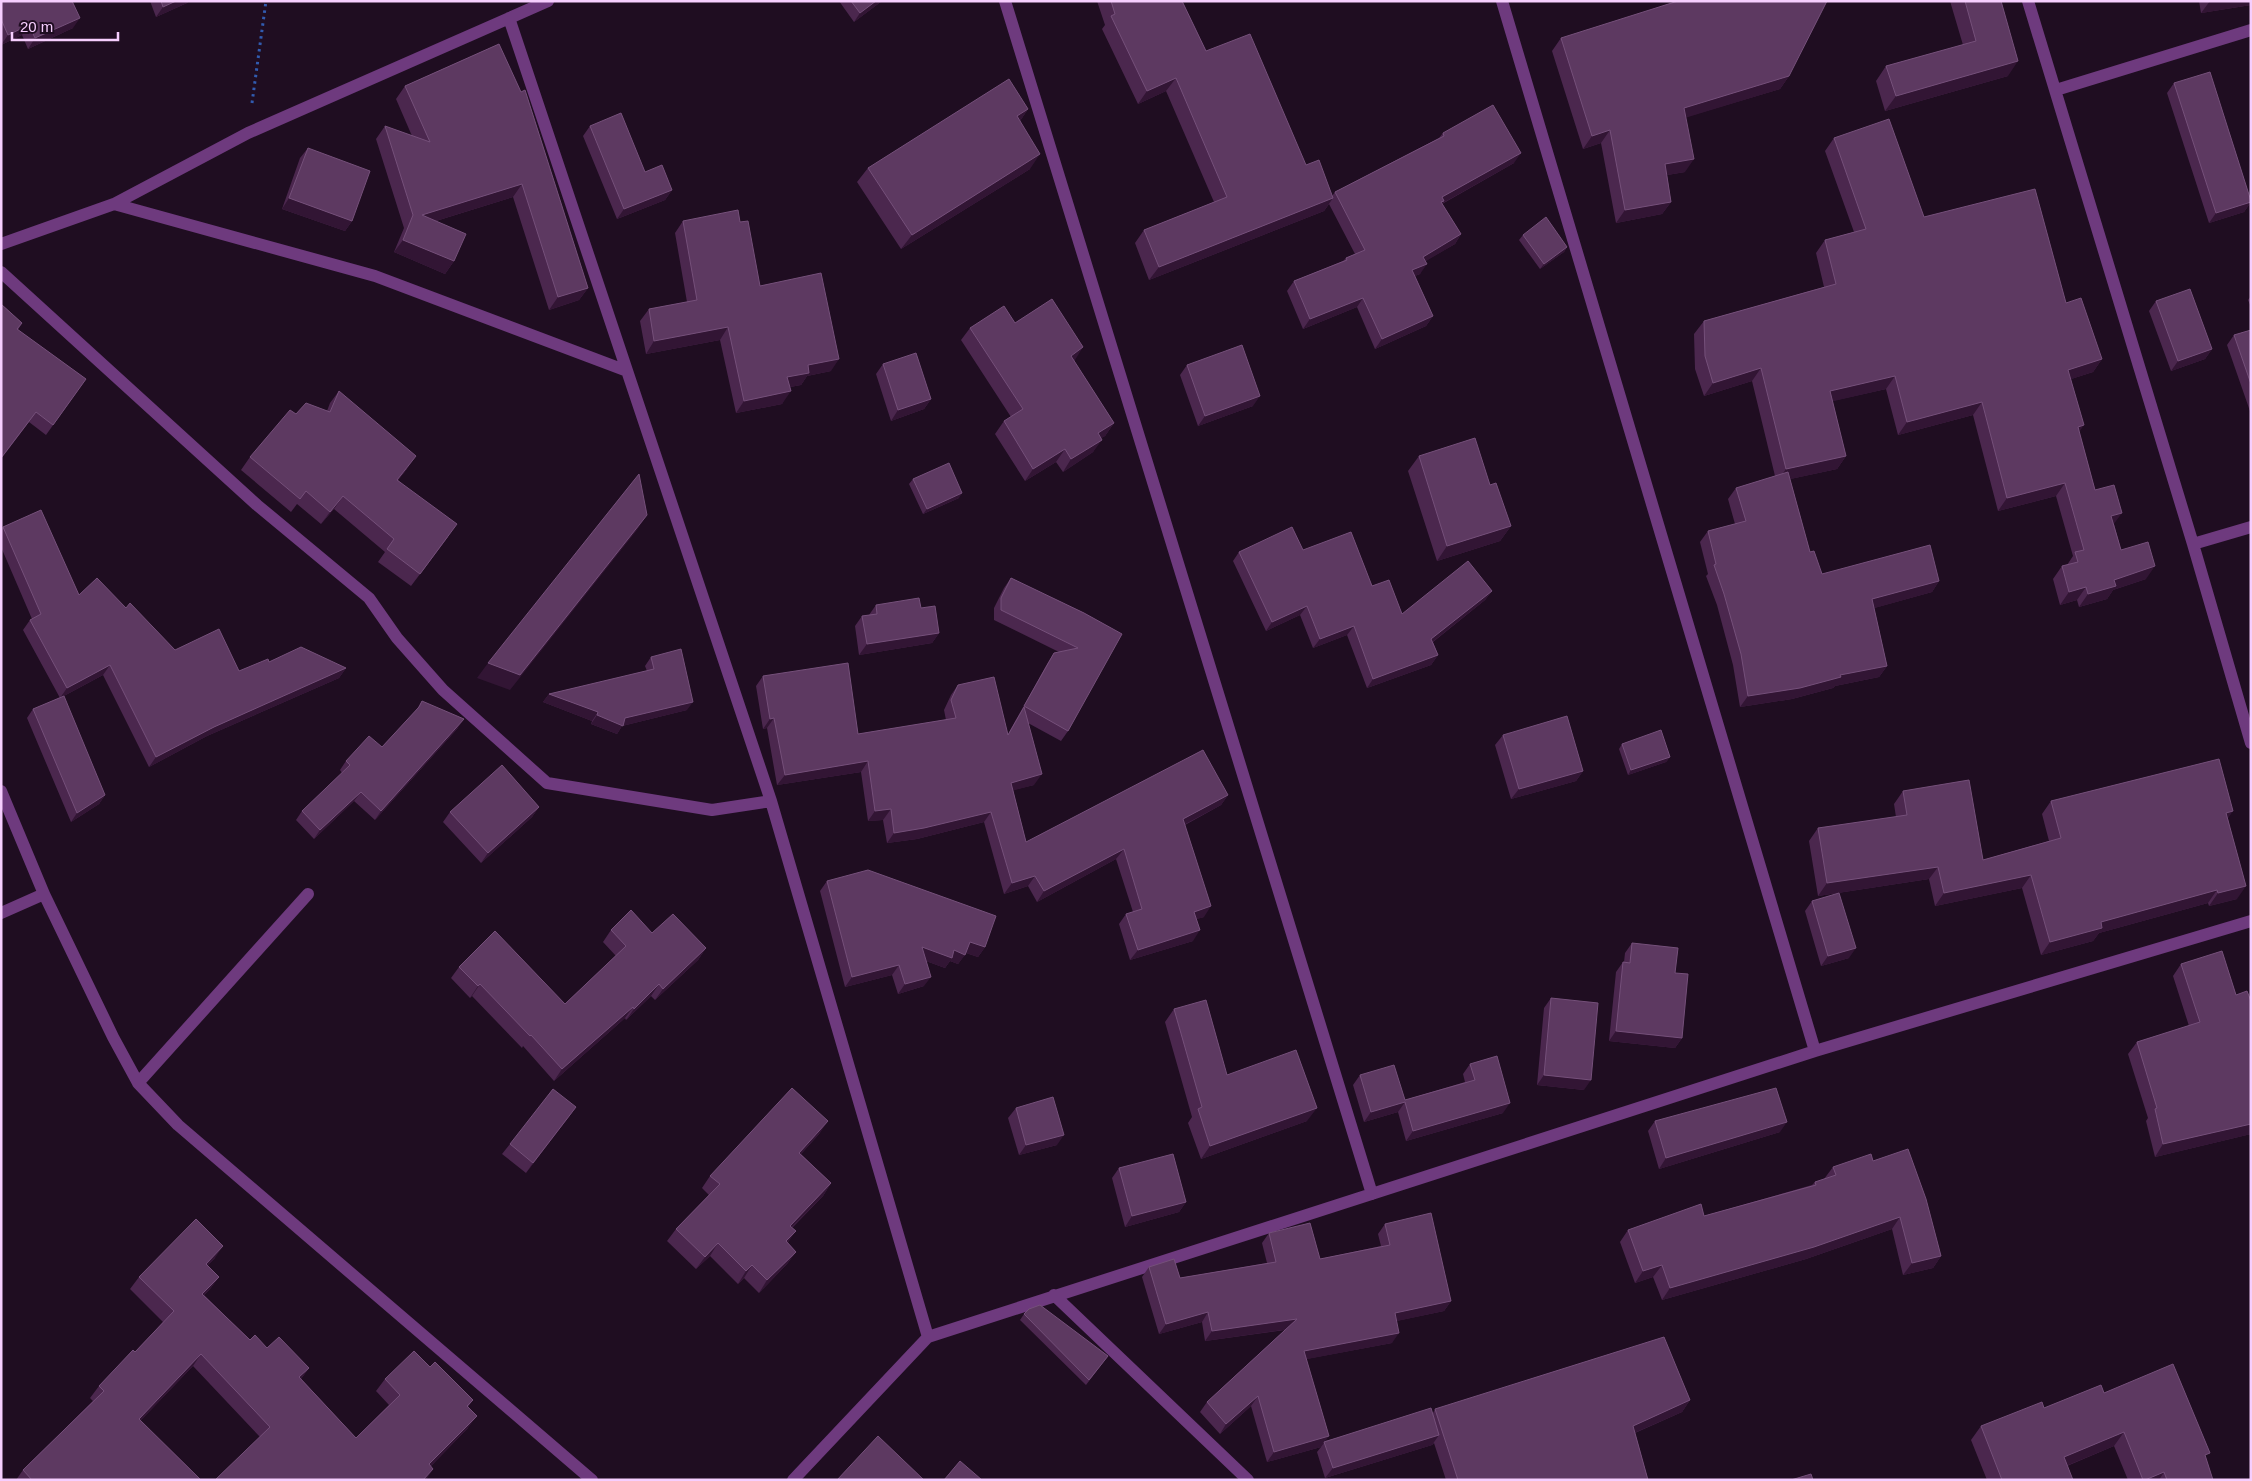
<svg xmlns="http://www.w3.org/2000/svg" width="2252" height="1481" font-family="Helvetica,sans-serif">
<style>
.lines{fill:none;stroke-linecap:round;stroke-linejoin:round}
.path{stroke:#315baf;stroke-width:3;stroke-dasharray:2.5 4;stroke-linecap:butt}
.minor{stroke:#6e3a7e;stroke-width:12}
.wall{fill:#4b274e}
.shaded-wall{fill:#321534}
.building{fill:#5d3961;stroke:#75507a}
</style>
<rect width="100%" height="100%" fill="#1f0d21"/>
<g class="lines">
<path class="path" d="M252,103L266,1"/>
<path class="minor" d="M1005,1L1372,1194
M1502,1L1815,1051
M2028,1L2193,544L2251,743
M509,18L771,801L928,1337
M2056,90L2251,30
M114,204L375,276L627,371
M1,244L114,204L248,133L548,1
M1,272L257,505L369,598L397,638L443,690L547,783L712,810L771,801
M2193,544L2251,527
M1,791L44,894L113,1037L138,1083L178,1125L592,1480
M1,913L44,894
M138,1083L308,894
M1054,1295L1248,1480
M793,1480L928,1337L1815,1051L2251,921"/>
</g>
<path class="wall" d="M1,1L73,28L28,49L22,35L1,45Z
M150,1H189L187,3L156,17Z
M839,1H882L854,22Z
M1097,1H1182L1206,51L1332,196L1335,192L1439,138L1443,133L1514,163L1442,204L1461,234L1455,244L1425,261L1420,274L1415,276L1433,316L1426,326L1375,349L1357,307L1303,329L1287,291L1294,281L1343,261L1346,258L1355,254L1329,204L1324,211L1149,280L1135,243L1144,230L1214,202L1166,91L1138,104L1102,29L1105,25Z
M1950,1H2001L2008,76L1885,111L1876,81L1886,66L1963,45Z
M2199,1H2251V5L2201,13Z
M1561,38L1789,76L1780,89L1686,117L1685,172L1667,175L1671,202L1662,214L1616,223L1601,143L1583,149L1552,51Z
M499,44L588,288L579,300L549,310L513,197L436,221L454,261L445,274L394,252L404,228L376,139L385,126L412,136L396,99L405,86Z
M2174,83L2251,202L2244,212L2209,223L2167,93Z
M1028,109L1020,121L1030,169L901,249L857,182L868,168Z
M590,126L645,172L672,190L665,200L617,219L583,136Z
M1834,138L1924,217L2066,303L2102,359L2093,372L2071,379L2079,432L2095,490L2114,524L2121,550L2146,579L2113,590L2107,599L2079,607L2077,600L2060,605L2053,579L2062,566L2067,565L2073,556L2056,496L1998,511L1973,415L1898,435L1886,389L1832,401L1846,456L1837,469L1790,479L1810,552L1822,574L1939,581L1932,592L1874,608L1887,666L1879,677L1835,686L1833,688L1792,699L1740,707L1733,665L1717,605L1706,576L1708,574L1700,542L1708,531L1735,524L1728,499L1736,488L1775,476L1752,381L1704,396L1695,369L1694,334L1704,321L1824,287L1816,253L1825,240L1854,232L1825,151Z
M308,148L352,221L345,231L282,209L300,158Z
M683,221L740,222L760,286L831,371L807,376L801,385L790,387L782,404L736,413L720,340L646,354L640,321L649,309L687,302L675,233Z
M1523,235L1567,247L1564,252L1540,269L1519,240Z
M2251,296V307L2248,300Z
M2156,301L2212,349L2205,359L2171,371L2149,311Z
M1,304L22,323L18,330L86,379L46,435L29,422L1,459Z
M1015,323L1075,360L1074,361L1114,423L1105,436L1101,438L1093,452L1063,472L1056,462L1025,481L995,434L1004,421L1011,417L961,340L970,328Z
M2251,330V414L2227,345L2234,335Z
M883,364L931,399L924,409L891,421L876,374Z
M1187,365L1253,406L1198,426L1180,375Z
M339,391L407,469L398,480L448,537L411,586L378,562L385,552L334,509L321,524L297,504L291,512L241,470L250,457L296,414L327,411L330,403Z
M1419,456L1511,526L1500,541L1437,561L1408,471Z
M913,479L959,498L923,514L909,484Z
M3,527L79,595L126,608L175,650L239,671L269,662L346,668L339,678L207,736L149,767L103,675L62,697L105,795L99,804L71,822L27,718L33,709L60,698L23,630L30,620L32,619L1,547V529Z
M1303,550L1372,586L1402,614L1492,591L1485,600L1433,642L1438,655L1431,665L1367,688L1347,635L1313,648L1300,615L1266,631L1233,561L1239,552Z
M1011,578L1084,613L1068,731L1061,741L1028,723L1034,785L1013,790L1026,842L1228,795L1221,805L1185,825L1204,917L1196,919L1193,941L1130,960L1119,924L1126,914L1133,912L1116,859L1037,902L1028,886L1004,894L984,822L917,839L887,843L883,820L868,821L861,772L777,785L767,728L763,729L756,686L763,676L858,734L946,720L944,710L951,695L958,685L1008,734L1047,664L1054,653L1059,652L994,620V608L1004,588Z
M876,605L921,608L939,633L932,643L859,655L855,626L862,616L869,615Z
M651,657L687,710L622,726L617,734L591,724L592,721L543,702L549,694L647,671L645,666Z
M422,701L458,728L375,820L354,801L314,839L296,820L302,811L342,773L340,770L346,761L382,747L415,712Z
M1503,735L1583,771L1576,781L1511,799L1495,745Z
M1622,744L1670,757L1666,762L1628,775L1619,749Z
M1903,791L1983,860L2049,841L2042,814L2051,801L2228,819L2237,899L2209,906L2208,903L2099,933L2093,941L2041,955L2022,888L1935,906L1929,879L1818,896L1809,841L1818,828L1896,817L1894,804Z
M539,807L532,817L481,863L443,822L450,812Z
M827,881L985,947L978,957L966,953L958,964L950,961L945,968L926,961L924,986L898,994L892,975L845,987L820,891Z
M1812,901L1849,958L1821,966L1805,911Z
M611,930L652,933L706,948L698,960L655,1000L651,996L626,1020L625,1018L554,1081L523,1046L522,1048L472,996L470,998L451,978L459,967L565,1004L616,956L603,942Z
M1632,943L1682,1038L1675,1048L1609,1041L1616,972L1623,962H1624L1625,953Z
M2181,964L2236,995L2251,1001V1134L2155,1157L2146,1121L2148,1118L2128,1054L2137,1042L2189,1026L2173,976Z
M1551,998L1584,1090L1537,1085L1544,1008Z
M1174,1009L1227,1075L1307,1121L1201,1159L1188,1123L1192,1117L1165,1022Z
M1470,1064L1503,1113L1406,1141L1398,1112L1364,1122L1353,1085L1360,1075L1405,1100L1465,1082L1463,1074Z
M576,1107L526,1173L502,1154L510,1144Z
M1016,1108L1057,1145L1019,1155L1008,1118Z
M1655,1121L1780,1132L1659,1169L1648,1131Z
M820,1133L801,1154L831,1183L823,1196L792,1228L788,1243L796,1252L787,1264L759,1293L744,1278L738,1284L710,1256L696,1269L667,1241L676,1229L709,1195L702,1188L710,1176Z
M1873,1161L1941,1256L1933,1268L1903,1275L1892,1229L1806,1259L1662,1300L1653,1277L1635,1283L1620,1242L1628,1230L1704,1216L1812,1185L1815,1182L1824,1179L1833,1167Z
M1119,1168L1186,1202L1179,1212L1125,1227L1112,1178Z
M1385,1224L1451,1301L1444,1311L1396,1321L1392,1343L1306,1359L1325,1441L1433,1413L1435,1409L1690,1400L1682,1412L1635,1433L1648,1480H1446L1434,1443L1432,1445L1325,1478L1317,1452L1321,1447L1267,1462L1251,1406L1220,1434L1200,1412L1207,1402L1285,1330L1205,1341L1202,1322L1159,1334L1142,1277L1149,1267L1180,1278L1267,1263L1262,1243L1269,1233L1320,1259L1381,1246L1378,1234Z
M215,1258L207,1266L219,1277L210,1289L204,1295L250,1340L309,1368L301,1379L356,1438L389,1405L376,1391L385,1379L430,1367L473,1400L468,1407V1428L431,1466L260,1437L193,1366L140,1421L201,1480H16L23,1470L93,1401L90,1398L99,1386L135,1352L163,1322L130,1289L139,1277Z
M1024,1314L1108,1356L1086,1385L1020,1320Z
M2104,1393L2206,1458L2213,1480H2128L2114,1446L2067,1466L2073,1480H1987L1971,1440L1981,1426L2044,1408Z"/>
<path class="shaded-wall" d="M176,1H189L187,3L156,17L163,7Z
M876,1H882L854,22L860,13Z
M2210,1H2251V5L2201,13Z
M80,18L73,28L28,49L35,38Z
M29,25L22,35L1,45L8,35Z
M2018,61L2008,76L1885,111L1896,96Z
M1789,76L1780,89L1675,121L1684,108Z
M1176,78L1166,91L1138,104L1147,91Z
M1028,109L1018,124L1017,116Z
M1610,130L1601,143L1583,149L1592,136Z
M1521,153L1514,163L1443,203L1437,210L1442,197Z
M1040,154L1030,169L901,249L912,235Z
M1694,159L1685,172L1656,177L1665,164Z
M522,184L513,197L413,228L422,215Z
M672,190L665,200L617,219L624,209Z
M289,198L352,221L345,231L282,209Z
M1333,198L1324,211L1149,280L1159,267Z
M1671,202L1662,214L1616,223L1625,210Z
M2251,202L2244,212L2209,223L2216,213Z
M1461,234L1455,244L1416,267L1423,257Z
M403,240L454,261L445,274L394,252Z
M1567,247L1564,252L1540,269L1544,264Z
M1427,264L1420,274L1405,280L1412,270Z
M588,288L579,300L549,310L558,297Z
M1363,298L1357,307L1303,329L1310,319Z
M1433,316L1426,326L1375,349L1382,339Z
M728,327L720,340L646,354L654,341Z
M1083,347L1075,360L1062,368L1071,356Z
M2212,349L2205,359L2171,371L2178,361Z
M839,359L831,371L807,376L801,385L779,389L787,377L808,365Z
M2102,359L2093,372L2059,383L2068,370Z
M1761,368L1752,381L1704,396L1713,383Z
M1895,376L1886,389L1821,404L1830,391Z
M791,391L782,404L736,413L744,401Z
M1260,396L1253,406L1198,426L1205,416Z
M931,399L924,409L891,421L898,410Z
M1982,402L1973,415L1898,435L1907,422Z
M1114,423L1105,436L1089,446L1098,433Z
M2084,425L2075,438L2078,427Z
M1102,440L1093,452L1063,472L1071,459Z
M1065,449L1056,462L1025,481L1033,469Z
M416,456L407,469L388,493L397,480Z
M1846,456L1837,469L1777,482L1786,469Z
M2065,483L2056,496L1998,511L2007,498Z
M962,493L959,498L923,514L927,509Z
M343,496L334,509L321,524L330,512Z
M2122,513L2113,525L2111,516Z
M647,515L637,530L510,690L477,678L488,663Z
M1511,526L1500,541L1437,561L1447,546Z
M2155,566L2146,579L2113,590L2107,599L2079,607L2088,594L2114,580Z
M1939,581L1932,592L1864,611L1872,599Z
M2086,587L2077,600L2060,605L2069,592Z
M1492,591L1485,600L1425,648L1431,639Z
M1307,606L1300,615L1266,631L1272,622Z
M1354,626L1347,635L1313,648L1320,639Z
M939,633L932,643L859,655L867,644Z
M1438,655L1431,665L1367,688L1373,679Z
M110,665L103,675L60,698L67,688Z
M1887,666L1879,677L1835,686L1833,688L1792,699L1740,707L1748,696L1840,675Z
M346,668L339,678L207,736L149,767L156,757L214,727Z
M549,694L598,712L592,721L543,702Z
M693,702L687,710L622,726L617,734L591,724L597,715L625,718Z
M774,718L767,728L763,729L770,719Z
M464,719L458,728L375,820L381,811Z
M1670,757L1666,762L1628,775L1631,770Z
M868,761L861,772L777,785L785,775Z
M1583,771L1576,781L1511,799L1519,789Z
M1042,774L1034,785L1004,793L1011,783Z
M361,792L354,801L314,839L320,830Z
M105,795L99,804L71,822L77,813Z
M1228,795L1221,805L1176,829L1183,819Z
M539,807L532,817L481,863L488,853Z
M891,809L883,820L868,821L875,811Z
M2233,811L2224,824L2226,813Z
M991,812L984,822L917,839L887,843L894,833Z
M1124,849L1116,859L1037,902L1044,891Z
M1938,867L1929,879L1818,896L1827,883Z
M2031,875L2022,888L1935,906L1944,893Z
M1035,876L1028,886L1004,894L1012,883Z
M2246,886L2237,899L2209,906L2218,893Z
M2217,890L2208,903L2099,933L2093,941L2041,955L2050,942L2101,922Z
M1211,906L1204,917L1187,922L1194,912Z
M1200,930L1193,941L1130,960L1138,950Z
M970,942L985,947L978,957L963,952Z
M922,947L954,950L965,955L958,964L950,961L945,968L915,957Z
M706,948L698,960L655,1000L663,989Z
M1856,948L1849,958L1821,966L1828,956Z
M899,965L892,975L845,987L852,977Z
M931,977L924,986L898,994L905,984Z
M480,984L472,996L470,998L478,986Z
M659,984L651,996L626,1020L634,1009Z
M633,1007L625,1018L554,1081L562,1069Z
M1616,1031L1682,1038L1675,1048L1609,1041Z
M1544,1075L1591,1080L1584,1090L1537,1085Z
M1405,1102L1398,1112L1364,1122L1371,1112Z
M1510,1103L1503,1113L1406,1141L1413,1131Z
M576,1107L569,1117L526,1173L533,1163Z
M1317,1108L1307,1121L1201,1159L1210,1146Z
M828,1121L820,1133L791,1165L799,1153Z
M1787,1122L1780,1132L1659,1169L1666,1158Z
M2251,1124V1134L2155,1157L2163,1144Z
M1064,1135L1057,1145L1019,1155L1026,1145Z
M831,1183L823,1196L781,1238L790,1226Z
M1186,1202L1179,1212L1125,1227L1132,1216Z
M1900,1217L1892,1229L1806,1259L1662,1300L1670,1288Z
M796,1231L787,1244L786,1241Z
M718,1243L710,1256L696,1269L705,1257Z
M223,1246L215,1258L197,1277L206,1264Z
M796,1252L787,1264L759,1293L767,1280Z
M1941,1256L1933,1268L1903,1275L1912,1263Z
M752,1265L744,1278L738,1284L746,1271Z
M1662,1265L1653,1277L1635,1283L1643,1271Z
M219,1277L210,1289L193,1306L202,1294Z
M1451,1301L1444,1311L1388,1323L1395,1313Z
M1208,1312L1202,1322L1159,1334L1166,1324Z
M1297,1319L1290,1329L1205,1341L1212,1331Z
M1399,1333L1392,1343L1297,1361L1304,1351Z
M201,1354L193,1366L130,1432L139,1419Z
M309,1368L300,1380L299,1377Z
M1258,1396L1251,1406L1220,1434L1226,1424Z
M1690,1400L1682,1412L1625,1437L1633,1426Z
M477,1416L468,1428L420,1477L429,1464Z
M2124,1432L2114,1446L2054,1471L2064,1457Z
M1439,1435L1432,1445L1325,1478L1333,1468Z
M1329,1436L1321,1447L1267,1462L1274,1452Z
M433,1469L426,1480H423Z
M2164,1472L2159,1480H2145Z"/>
<path class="building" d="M1,1H72L80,18L35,38L29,25L8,35L1,19Z
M161,1H176L163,7Z
M851,1H876L860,13Z
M1111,1H1182L1206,51L1250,34L1306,165L1319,160L1333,198L1159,267L1144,230L1227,197L1176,78L1147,91L1111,16L1115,14Z
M1678,1H1827L1789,76L1684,108L1694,159L1665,164L1671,202L1625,210L1610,130L1592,136L1561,38Z
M1965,1H2001L2018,61L1896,96L1886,66L1976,41Z
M499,44L521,92L525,90L588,288L558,297L522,184L422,215L466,234L454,261L403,240L413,215L385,126L430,142L405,86Z
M2210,72L2251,201V202L2216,213L2174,83Z
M1009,79L1028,109L1017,116L1040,154L912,235L868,168Z
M1493,105L1521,153L1442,197L1444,201L1441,202L1461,234L1423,257L1427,264L1412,270L1433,316L1382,339L1363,298L1310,319L1294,281L1347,260L1346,258L1365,250L1335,192L1444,136L1443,133Z
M621,113L645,172L662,165L672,190L624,209L590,126Z
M1889,119L1924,217L2035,189L2066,303L2081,298L2102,359L2068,370L2084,425L2078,427L2095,490L2114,485L2122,513L2111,516L2121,550L2148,542L2155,566L2114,580L2116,586L2088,594L2086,587L2069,592L2062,566L2078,562L2075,552L2084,550L2065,483L2007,498L1982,402L1907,422L1895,376L1830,391L1846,456L1786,469L1761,368L1713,383L1705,356L1704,321L1836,284L1825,240L1866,229L1834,138Z
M308,148L370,171L352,221L289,198Z
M738,210L740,222L748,221L760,286L821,273L839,359L808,365L809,373L787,377L791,391L744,401L728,327L654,341L649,309L697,300L683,221Z
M1546,217L1567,247L1544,264L1523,235Z
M2190,289L2212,349L2178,361L2156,301Z
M1052,299L1083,347L1071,356L1114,423L1098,433L1102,440L1071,459L1065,449L1033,469L1004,421L1023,409L970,328L1004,306L1015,323Z
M1,304L22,323L17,329L86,379L53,425L36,412L1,458Z
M2251,330V384L2234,335Z
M1242,345L1260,396L1205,416L1187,365Z
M916,353L931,399L898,410L883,364Z
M339,391L416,456L397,480L457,524L420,574L387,549L394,539L343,496L330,512L306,491L300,499L250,457L290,410L296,414L306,403L330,412Z
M1475,438L1490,485L1496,483L1511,526L1447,546L1419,456Z
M949,463L962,493L927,509L913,479Z
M1788,472L1810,552L1814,551L1822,574L1930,545L1939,581L1872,599L1887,666L1840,675L1841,677L1800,688L1748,696L1741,654L1724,594L1714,565L1716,564L1708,531L1746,521L1736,488Z
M639,474L647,515L520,675L488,663Z
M41,510L79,595L97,578L126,608L130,603L175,650L219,629L239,671L268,659L269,662L301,647L346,668L214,727L156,757L110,665L67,688L30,620L41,614L3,527Z
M1292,527L1303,550L1351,532L1372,586L1389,580L1402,614L1468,561L1492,591L1431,639L1438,655L1373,679L1354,626L1320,639L1307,606L1272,622L1239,552Z
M1011,578L1084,613L1122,634L1068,731L1024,706L1054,653L1078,648L1001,610V598Z
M919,598L921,608L935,606L939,633L867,644L862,616L877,614L876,605Z
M681,649L693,702L625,718L623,726L597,715L598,712L549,694L654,669L651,657Z
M848,663L858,734L956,718L951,700L958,685L994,677L1008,735L1024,707L1042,774L1011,783L1026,842L1203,750L1228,795L1183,819L1211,906L1194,912L1200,930L1138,950L1126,914L1142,909L1124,849L1044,891L1035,876L1012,883L991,812L924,828L894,833L891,809L875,811L868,761L785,775L774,718L770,719L763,676Z
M64,696L105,795L77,813L33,709Z
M422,701L464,719L381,811L361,792L320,830L302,811L350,765L346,761L369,736L382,747L419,707Z
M1567,716L1583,771L1519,789L1503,735Z
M1661,730L1670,757L1631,770L1622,744Z
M2219,759L2233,811L2226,813L2246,886L2218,893L2217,890L2101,922L2102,928L2050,942L2031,875L1944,893L1938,867L1827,883L1818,828L1907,815L1903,791L1969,780L1983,860L2061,838L2051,801Z
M502,765L539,807L488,853L450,812Z
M868,870L996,916L985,947L970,942L965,955L954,950L952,958L922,947L931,977L905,984L899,965L852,977L827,881Z
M1839,893L1856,948L1828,956L1812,901Z
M631,910L652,933L673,914L706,948L663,989L659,984L634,1009L633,1007L562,1069L531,1035L530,1036L480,984L478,986L459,967L495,931L565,1004L626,946L611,930Z
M1632,943L1678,948L1675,973L1688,974L1682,1038L1616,1031L1623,962L1630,963Z
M2222,951L2236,995L2247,991L2251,1001V1124L2163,1144L2155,1109L2157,1108L2137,1042L2200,1022L2181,964Z
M1551,998L1598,1003L1591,1080L1544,1075Z
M1206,1000L1227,1075L1296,1050L1317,1108L1210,1146L1198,1109L1202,1107L1174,1009Z
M1497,1056L1510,1103L1413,1131L1405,1102L1371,1112L1360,1075L1394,1065L1405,1100L1475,1080L1470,1064Z
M792,1088L828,1121L799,1153L831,1183L790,1226L796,1231L786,1241L796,1252L767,1280L752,1265L746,1271L718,1243L705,1257L676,1229L720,1184L710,1176Z
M1776,1088L1787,1122L1666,1158L1655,1121Z
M553,1089L576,1107L533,1163L510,1144Z
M1053,1097L1064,1135L1026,1145L1016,1108Z
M1908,1149L1926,1199L1941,1256L1912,1263L1900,1217L1814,1247L1670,1288L1662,1265L1643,1271L1628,1230L1701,1204L1704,1216L1816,1185L1815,1182L1836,1175L1833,1167L1871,1154L1873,1161Z
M1173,1154L1186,1202L1132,1216L1119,1168Z
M1431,1213L1451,1301L1395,1313L1399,1333L1304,1351L1329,1436L1274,1452L1258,1396L1226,1424L1207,1402L1297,1319L1212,1331L1208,1312L1166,1324L1149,1267L1174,1259L1180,1278L1276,1262L1269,1233L1310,1223L1320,1259L1390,1245L1385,1224Z
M196,1219L223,1246L206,1264L219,1277L202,1294L250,1340L255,1335L267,1348L279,1337L309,1368L299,1377L356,1438L400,1395L385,1379L414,1351L430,1367L435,1362L473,1400L467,1406L477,1416L429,1464L433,1469L423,1480H215L270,1427L201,1354L139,1419L201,1480H32L23,1470L104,1391L99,1386L133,1350L135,1352L174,1311L139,1277Z
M1040,1305L1108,1356L1089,1380L1024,1314L1029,1309Z
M1664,1337L1690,1400L1633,1426L1648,1480H1458L1435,1409Z
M2173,1364L2210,1453L2205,1455L2213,1480H2167L2164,1472L2145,1480H2143L2124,1432L2064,1457L2073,1480H2002L1981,1426L2042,1402L2044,1408L2101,1385L2104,1393Z
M1431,1408L1439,1435L1333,1468L1324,1442Z
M878,1436L924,1480H837Z
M960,1461L982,1480H944Z
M1811,1474L1813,1480H1791Z"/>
<rect width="2252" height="1481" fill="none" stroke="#f6cefe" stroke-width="5"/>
<path d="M12 32v8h106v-8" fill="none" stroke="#f6cefe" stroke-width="2.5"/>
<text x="20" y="32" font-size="15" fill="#f6cefe" stroke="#1f0d21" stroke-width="4" paint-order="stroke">20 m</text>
</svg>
